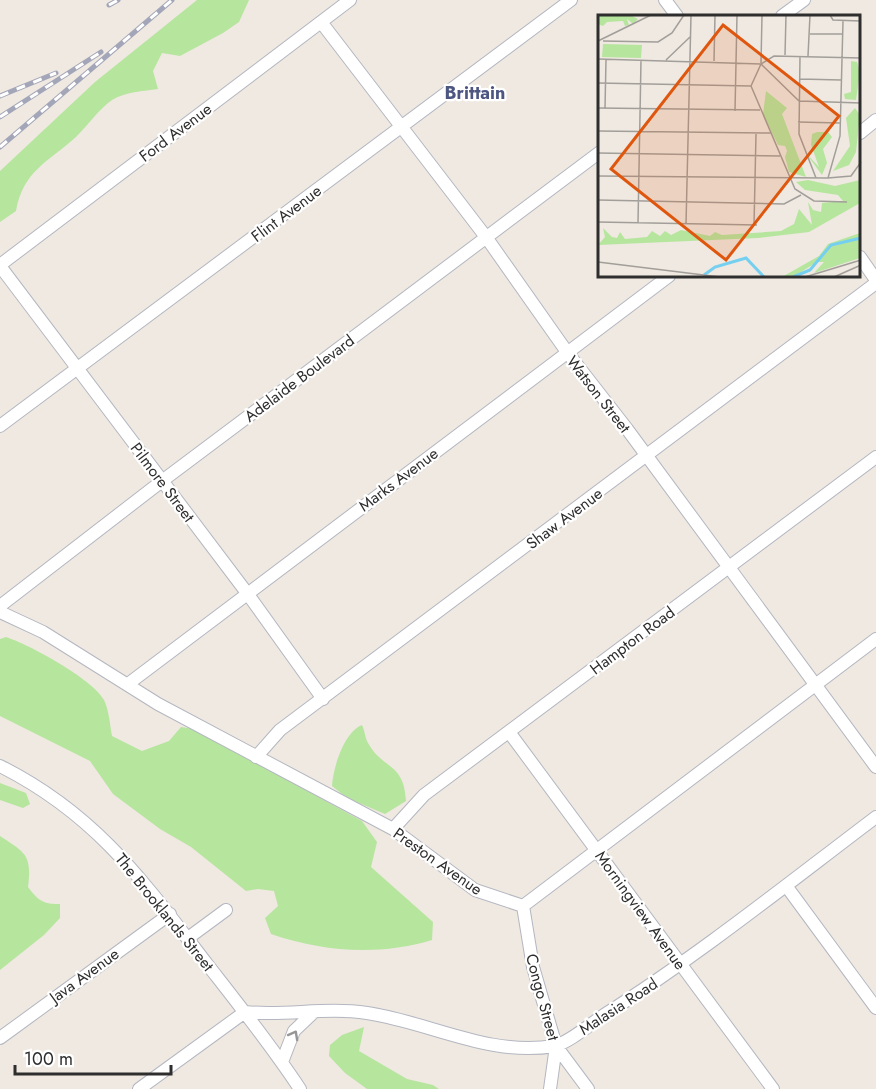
<svg xmlns="http://www.w3.org/2000/svg" width="876" height="1089" font-family="Jost,sans-serif">
<style>
.green{fill:#b6e59e}
.lines{fill:none;stroke-linecap:round;stroke-linejoin:round}
.minor-casing{stroke:#b4b7c1;stroke-width:14}
.minor{stroke:#fff;stroke-width:12}
.rail-casing{stroke:#a3a6b8;stroke-width:5}
.rail{stroke:#fff;stroke-width:3;stroke-dasharray:9;stroke-linecap:butt}
.oneway{stroke:#969696}
.labels{text-anchor:middle;stroke-width:4.5;stroke-linejoin:round;paint-order:stroke}
.street-label{font-size:16px;fill:#2e2e2e;stroke:#fff}
.neighbourhood-label{font-size:18px;font-weight:bold;fill:#4d5680;stroke:#fff}
.inset-river{fill:none;stroke:#75cff0;stroke-width:3}
.inset-road{fill:none;stroke:#a29e99;stroke-width:1.5}
.view{fill:#df570e;fill-opacity:0.15;stroke:#df570e;stroke-width:3}
.inset-edge{fill:none;stroke:#2e2e2e;stroke-width:3}
</style>
<rect width="100%" height="100%" fill="#efe9e1"/>
<path class="green" d="M197,0H249L239,22L223,33L180,56L162,53L153,71L158,89C143,91 125,92 112,100C99,109 88,125 76,137C48,162 23,171 16,211L0,222V171L95,82Z
M6,637C28,644 93,679 104,700C109,710 110,725 112,736L142,751L169,741L181,727L194,729L362,821L377,842L371,867L433,922L432,940C379,956 323,952 271,934L265,918L278,906L274,891L258,889L246,891L191,847L160,829L113,794L90,761L0,716V639Z
M362,725C365,731 365,738 368,743C383,770 404,762 406,801L385,814L347,798L332,786C333,768 344,732 362,725Z
M0,783L26,793L30,804L23,808L0,800Z
M0,836C26,853 32,855 28,887C38,900 43,905 60,904V918L44,935L0,970Z
M364,1027L359,1051L407,1079L433,1085L439,1089H367L345,1073L329,1056L330,1045L342,1035Z"/>
<g class="lines">
<defs>
<path id="minor" d="M665,0L677,16
M782,16L804,0
M321,22L486,237L567,352L627,429L876,767
M860,133L876,120
M860,257L876,280
M0,265L350,0
M0,266L247,593L323,699
M0,426L571,0
M0,606L162,481L600,152
M0,612L43,632L158,704L393,829L475,890L523,906
M128,684L669,276
M509,732L773,1089
M256,757L280,730L876,283
M0,766C96,814 144,882 207,964C239,1005 271,1045 300,1089
M393,829L424,795L876,457
M787,887L876,1008
M523,906L876,639
M523,906L533,967L556,1046L550,1089
M188,938L226,910
M0,1038L170,914
M556,1046L588,1089
M282,1062L294,1031L314,1012
M139,1089L245,1012C286,1016 326,1007 367,1013C429,1022 490,1057 554,1046C567,1044 592,1023 604,1015C699,955 786,885 876,817"/>
</defs>
<use href="#minor" class="minor-casing"/>
<use href="#minor" class="minor"/>
<defs>
<path id="rail" d="M109,5L118,0
M0,96L56,73
M0,117L101,52
M0,147L172,0"/>
</defs>
<use href="#rail" class="rail-casing"/>
<use href="#rail" class="rail"/>
</g>
<defs><path id="oneway-chevron" d="M-2-3.5L2.5 0L-2 3.5" fill="none" stroke-width="1.6" stroke-linecap="round" stroke-linejoin="round" transform="scale(1.5)"/></defs>
<use class="oneway" href="#oneway-chevron" transform="translate(294 1035) rotate(-61)"/>
<g class="labels">
<g class="street-label">
<text transform="translate(175 132) rotate(-37)" y="6">Ford Avenue</text>
<text transform="translate(286 213) rotate(-37)" y="6">Flint Avenue</text>
<text transform="translate(299 378) rotate(-37)" y="6">Adelaide Boulevard</text>
<text transform="translate(599 394) rotate(52)" y="6">Watson Street</text>
<text transform="translate(398 479) rotate(-37)" y="6">Marks Avenue</text>
<text transform="translate(163 482) rotate(53)" y="6">Pilmore Street</text>
<text transform="translate(564 518) rotate(-37)" y="6">Shaw Avenue</text>
<text transform="translate(632 640) rotate(-37)" y="6">Hampton Road</text>
<text transform="translate(438 861) rotate(35)" y="6">Preston Avenue</text>
<text transform="translate(641 910) rotate(54)" y="6">Morningview Avenue</text>
<text transform="translate(165 912) rotate(51)" y="6">The Brooklands Street</text>
<text transform="translate(84 975) rotate(-36)" y="6">Java Avenue</text>
<text transform="translate(543 997) rotate(75)" y="6">Congo Street</text>
<text transform="translate(618 1006) rotate(-33)" y="6">Malasia Road</text>
</g>
<g class="neighbourhood-label">
<text x="475" y="99">Brittain</text>
</g>
</g>
<g transform="translate(598 15)">
<rect width="262" height="262" fill="#efe9e1"/>
<path d="M0,0H32L40,4L35,9L29,4L31,10L27,11L25,6L9,7L5,11L0,9ZM5,29L44,30L43,43L4,42ZM253,46L259,47L262,57L258,85L247,84L246,79L253,77ZM168,76L189,93L184,99L208,162L191,157L187,142L189,136L187,131L180,130L165,99ZM257,93L262,100L258,137L251,150L235,156L252,131L248,103ZM219,117H230L234,122L225,134L229,148L224,160L207,137L221,152L213,130L214,119ZM210,165L237,171L262,165V188L211,217L160,223L0,230L7,222L5,213L14,222L19,223L22,217L27,224L49,222L54,216L62,221L67,216L73,220L83,215L112,221L117,217L124,220L183,216L196,209L201,194L214,210L210,187L215,195L223,197L224,188L245,186L240,180L207,175L198,167ZM262,218V243L216,258L226,247H219L195,262H184L221,241L230,229Z" fill="#b6e59e"/>
<path class="inset-river" d="M106,260L117,252L148,243L166,262M195,262L212,255L233,230L263,223"/>
<path class="inset-road" d="M232,0L235,5L263,6M212,19H245M0,26L53,0M5,26L60,27L74,18L86,0M187,40L188,0M202,41L201,119L218,163M210,41L212,0M0,44L163,49L201,86L263,88M68,45L92,22M116,46L117,0M163,48L164,0M202,64L243,65M0,68L153,71M153,71L197,174L216,186L249,187M153,71L163,49L176,41L263,43M0,93L162,95M7,93L8,45M137,96L139,0M200,107L242,108M0,116L173,118M0,138L182,141M0,161L230,163L253,161L263,147M230,163L242,121L245,6M0,185L186,189L203,180M0,207L159,210M40,208L43,45M88,209L93,0M156,210L158,119M0,247L122,262M207,262L263,245M236,262L263,250"/>
<path class="view" d="M125,10L241,101L128,245L13,154Z"/>
<rect width="262" height="262" class="inset-edge"/>
</g>
<path d="M15 1065v9h156v-9" fill="none" stroke="#2e2e2e" stroke-width="3"/>
<text x="24" y="1065" font-size="18" fill="#2e2e2e" stroke="#ffffff" stroke-width="4.5" paint-order="stroke">100 m</text>
</svg>
